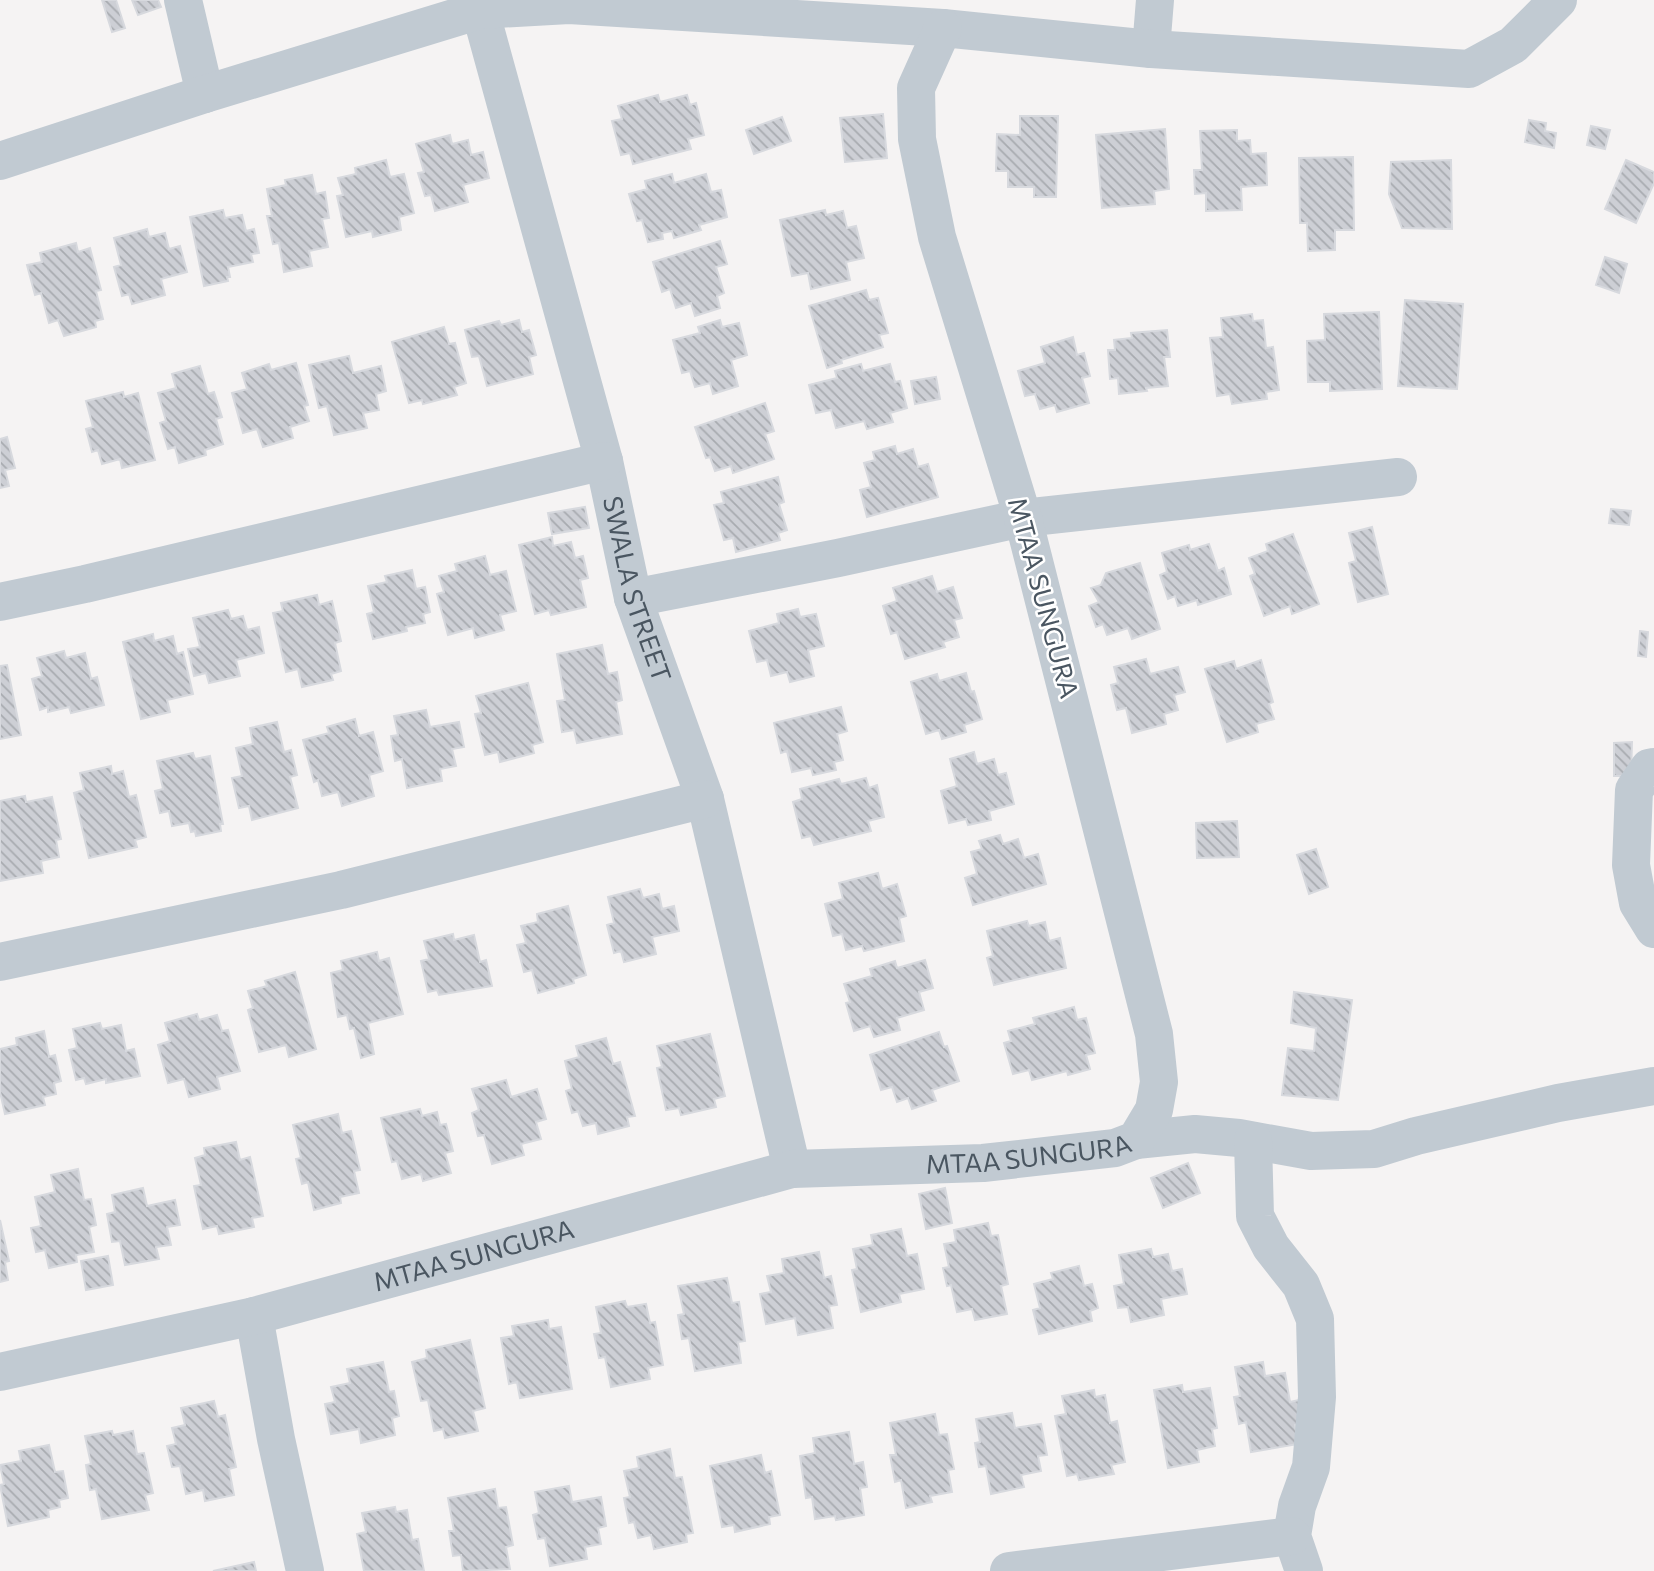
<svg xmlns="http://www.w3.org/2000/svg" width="1654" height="1571" font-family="Commissioner,sans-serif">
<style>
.building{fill:url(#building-back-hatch);stroke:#d7d9de;stroke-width:2}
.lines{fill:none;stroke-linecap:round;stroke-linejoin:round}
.minor{stroke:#c1cad2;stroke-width:38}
.labels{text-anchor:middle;stroke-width:5;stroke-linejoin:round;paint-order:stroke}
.street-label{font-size:26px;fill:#4a5661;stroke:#fff}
</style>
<defs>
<pattern id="building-back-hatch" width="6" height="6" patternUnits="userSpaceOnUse" patternTransform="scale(1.75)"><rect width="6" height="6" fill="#cdcfd5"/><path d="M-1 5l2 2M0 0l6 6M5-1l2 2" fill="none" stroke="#a8abb0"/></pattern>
</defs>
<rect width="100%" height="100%" fill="#f5f3f3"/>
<path class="building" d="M102,0H116L125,28L112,32Z
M132,0H158L161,7L138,15Z
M658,95L660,102L687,95L690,105L696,103L704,135L688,139L691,149L633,164L630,153L621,155L612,121L622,119L618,106Z
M883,114L887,158L845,162L840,118Z
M1020,116H1058L1056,197H1034V187H1008V171H996L997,134L1020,135Z
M782,117L791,141L754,154L746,130Z
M1529,120L1546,123L1545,131L1556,133L1554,148L1525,142Z
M1591,126L1610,130L1605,149L1587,145Z
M1165,129L1169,189L1154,191L1155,204L1102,208L1096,135Z
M1237,130V141L1250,140L1251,154L1266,153L1267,185L1241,187L1242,210L1206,211V193L1195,194L1194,170H1202L1200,131Z
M450,135L452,144L468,140L471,155L483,152L489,178L463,185L468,202L435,211L431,195L425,196L418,173L424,172L416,144Z
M1353,157L1354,230H1335V250L1308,251L1307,223H1300L1299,158Z
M386,160L390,177L404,174L414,213L399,217L401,230L373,237L372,231L346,237L337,196L343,195L338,178L356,174L355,168Z
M1451,160L1452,229L1402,228L1389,194L1391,162Z
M1626,160L1654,172V183L1636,223L1605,209Z
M672,174L674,183L706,174L711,192L721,190L727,217L699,225L701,230L674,238L672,231L662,233L663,239L648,242L642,220L637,221L629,194L647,189L645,181Z
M312,175L316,194L325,192L329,218L322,219L328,247L309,251L312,266L284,272L279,243L273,244L267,216H272L267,189L286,185L285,180Z
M223,210L225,218L242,215L246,231L254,229L259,253L251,254L253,262L228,267L230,277H227L228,281L204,286L190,217Z
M825,210L826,215L843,211L847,228L856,226L864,258L846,262L850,280L811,289L808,273L792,276L780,220Z
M147,229L149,237L165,233L169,249L180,246L187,272L161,279L165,295L132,304L129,294L122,296L114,267L121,265L114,238Z
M720,241L727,264L716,267L724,293L717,296L720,308L695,316L691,303L676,308L670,289L662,292L653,262Z
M76,243L78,252L90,248L101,290L96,291L103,319L95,321L96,327L64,336L58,320L49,323L41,293L35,295L27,265L42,262L40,253Z
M1605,257L1627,264L1619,293L1596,285Z
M866,290L869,300L878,298L888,333L879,335L883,347L841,360L842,363L827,368L809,306Z
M1405,300L1463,304L1457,389L1398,386Z
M1379,312L1382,389L1330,391V382H1308L1307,341L1325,340L1324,314Z
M1252,314L1253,321L1263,320L1266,348L1273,347L1279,390L1266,392L1267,399L1232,404L1230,394L1217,396L1210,338L1223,337L1221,318Z
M519,320L522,332L529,330L536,355L529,357L533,374L487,386L479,356L472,357L465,330L499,321L501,325Z
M720,320L722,327L739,323L747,355L731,360L738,386L713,394L710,383L695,387L690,371L682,373L673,340L700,333L698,327Z
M444,327L449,344L455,343L466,383L454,387L457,395L423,404L422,400L409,403L392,342Z
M1167,330L1170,357H1164L1168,386L1146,388L1147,391L1119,394L1118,378L1110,379L1108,350H1115L1114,340L1132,338L1131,333Z
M1073,337L1077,355L1084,353L1090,376L1082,378L1089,403L1057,412L1055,405L1040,409L1035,394L1025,396L1018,371L1045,363L1041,347Z
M349,356L353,373L381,366L386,391L376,394L379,410L363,413L367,428L334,435L327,406L319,408L309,365Z
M296,363L308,405L304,406L309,421L290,427L293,438L263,447L257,429L243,433L232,393L247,389L242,373L269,364L271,370Z
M861,364L863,371L890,364L895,382L900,381L907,408L890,413L893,422L867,429L864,421L836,428L831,410L816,413L809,385L837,378L835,371Z
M200,366L208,394L214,392L222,417L216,419L223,444L205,450L206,455L179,463L175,447L168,449L160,423L166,421L158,393L176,388L172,374Z
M936,377L940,399L915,404L911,381Z
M123,392L124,397L138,393L155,460L122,468L120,459L102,464L98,450L92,452L86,429L93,427L86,401Z
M765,403L774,431L765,434L774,459L733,473L731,466L715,471L710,457L706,458L695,427Z
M7,437L15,468L5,470L9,486L0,488V439Z
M895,446L897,454L913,449L918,467L928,464L938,497L867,517L860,490L871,487L864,463L875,460L873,452Z
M778,477L784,502L779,504L787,530L778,533L780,540L736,552L733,538L724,540L714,505L724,503L721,492Z
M585,507L589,528L552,534L548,513Z
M1611,509L1631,511L1629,525L1609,523Z
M1372,527L1388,594L1358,602L1349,563L1356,561L1349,533Z
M1293,534L1319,604L1292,614L1290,606L1264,616L1250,576L1255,574L1249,558L1268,551L1266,544Z
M552,537L553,546L571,542L575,558L583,556L588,578L580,580L586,607L551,615L549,610L535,614L519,545Z
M1209,544L1218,571L1224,568L1231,594L1198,605L1197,600L1178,606L1175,596L1168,599L1160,575L1167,572L1162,553L1189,545L1190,550Z
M485,556L490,575L506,571L516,611L500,615L504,630L475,638L473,628L448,635L437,594L444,592L439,576L457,571L455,564Z
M1140,563L1160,629L1132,639L1128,628L1107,635L1103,624L1096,627L1089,606L1099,602L1091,588L1101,585L1106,573Z
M412,570L416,589L425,587L430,612L423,614L425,623L406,627L407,631L373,639L367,614L374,612L368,586L387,582L385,576Z
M932,576L937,592L953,587L962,618L954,620L959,637L943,642L945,647L905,659L897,632L891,634L883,606L897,601L893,588Z
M317,595L319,605L332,601L341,641L335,643L341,671L331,674L333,680L302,687L298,669L286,672L273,613L283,611L281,603Z
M798,609L800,617L816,614L824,646L808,650L814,676L790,682L787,672L771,676L767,660L757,662L749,631L779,623L777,614Z
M228,610L231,619L243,616L247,630L259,627L264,653L236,660L240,676L209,683L206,673L194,676L188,649L200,647L193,618Z
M1640,631L1648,632L1646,657L1638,656Z
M153,634L154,641L173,636L177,654L183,652L193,694L167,700L170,712L141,719L123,642Z
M602,645L608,674L617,672L622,700L616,702L622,734L577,743L574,730L562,732L557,701L565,700L557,654Z
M64,651L66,658L85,653L91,679L97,677L104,705L71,713L69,707L48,712V707L40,710L32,679L42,676L37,658Z
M1146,659L1150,674L1178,667L1185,692L1174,695L1178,710L1164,714L1166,724L1132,733L1126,708L1117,710L1111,685L1118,683L1114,667Z
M1261,660L1273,702L1269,704L1274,719L1256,724L1258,732L1227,742L1205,669L1234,661L1236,669Z
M7,665L21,735L0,739V666Z
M966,673L971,692L974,691L982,719L964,725L966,732L942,739L939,730L926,734L911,682L937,674L939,681Z
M528,683L543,742L532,745L534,753L500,762L498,752L485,755L475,714L481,713L476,696Z
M841,707L847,731L837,734L843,760L834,762L836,770L813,775L811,768L792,772L787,751L781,753L774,723Z
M426,710L430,727L459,722L464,747L452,749L456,766L440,769L442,781L407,788L402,759L395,761L391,736L398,735L394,716Z
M355,719L359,736L373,732L383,771L369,775L374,796L342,806L338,792L322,796L318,780L314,782L303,740L329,733L327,727Z
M277,722L284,752L291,750L297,775L290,777L298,808L252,820L249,806L239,808L232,778L242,776L236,748L253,744L250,728Z
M1632,742L1631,776H1614V743Z
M974,752L977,764L994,759L998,775L1006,773L1014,804L989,811L991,820L968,825L966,819L949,823L941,791L957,786L950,759Z
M193,753L195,759L210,756L223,824H220L221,831L196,836L195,831L191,832L189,823L172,826L169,811L160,813L155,791L163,789L157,761Z
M111,766L112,774L123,771L129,797L136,795L146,837L135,840L137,847L89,858L74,793L84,790L80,773Z
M866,778L869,788L877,785L884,817L868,821L871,831L814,845L811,836L802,838L793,802L802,799L800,789L839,779L841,784Z
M25,796L26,802L52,797L61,839L56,840L59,857L41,861L43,873L0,881V801Z
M1237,821L1239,857L1197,858L1196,823Z
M1000,835L1003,844L1018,839L1024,858L1038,854L1046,884L973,905L965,878L977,874L971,852L982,849L979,841Z
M1316,849L1328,887L1309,894L1297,855Z
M878,873L882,889L897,884L906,916L899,918L904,941L864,951L862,946L846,950L842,934L833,936L825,904L843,899L839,883Z
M640,889L643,898L659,894L662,909L674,906L679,931L652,937L656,954L624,962L621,951L614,953L607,925L614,923L608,897Z
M568,906L586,975L573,979L574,983L538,993L532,970L524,972L517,945L526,943L521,926L538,922L537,914Z
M1027,921L1029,926L1045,922L1049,941L1060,938L1066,968L994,985L987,958L993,956L987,931Z
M453,934L454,940L474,935L480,962L486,960L492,986L439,995L437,990L428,992L421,961L429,959L424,941Z
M377,952L379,961L389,958L403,1014L368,1023L374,1054L361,1058L354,1028L350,1029L347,1015L338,1017L331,973L343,970L341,961Z
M925,960L933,988L919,992L924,1010L897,1018L900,1030L874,1037L870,1026L854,1031L846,1003L850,1002L844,984L872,976L870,969L895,961L897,968Z
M295,972L316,1049L289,1057L286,1045L259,1052L248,1010L253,1008L248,991L267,986L265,981Z
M1294,992L1352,1000L1338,1100L1282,1095L1288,1048L1314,1051L1316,1028L1291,1023Z
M1074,1007L1077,1020L1086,1018L1095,1053L1086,1055L1090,1069L1068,1075L1067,1071L1032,1080L1029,1070L1013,1074L1004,1043L1011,1041L1008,1031L1035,1024L1033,1018Z
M197,1014L199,1020L217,1015L222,1031L228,1030L240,1071L217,1077L220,1089L189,1097L184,1079L168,1083L158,1045L170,1041L165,1023Z
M100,1023L102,1029L121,1025L126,1051L134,1049L140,1076L106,1083V1079L86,1084L84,1078L76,1080L69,1050L77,1048L73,1029Z
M44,1031L49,1057L55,1055L61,1081L54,1083L56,1094L43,1097L45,1105L5,1114L0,1092V1049L17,1045L16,1038Z
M939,1032L944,1047L947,1046L959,1081L932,1090L936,1101L912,1109L908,1098L897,1102L892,1087L881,1090L870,1055Z
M710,1034L725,1096L714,1099L716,1107L681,1115L679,1108L666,1110L657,1068L662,1067L657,1046Z
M606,1038L613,1064L620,1062L635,1116L627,1117L629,1126L598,1134L596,1123L583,1126L578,1111L572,1113L566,1091L572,1089L565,1061L579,1057L576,1046Z
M506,1080L511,1097L537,1089L546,1119L536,1122L541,1139L521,1144L524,1155L492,1164L484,1135L478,1136L472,1113L479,1110L472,1089Z
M420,1109L422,1116L437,1112L440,1125L446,1124L453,1151L445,1153L451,1173L423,1181L421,1174L402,1179L397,1161L392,1162L381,1118Z
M338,1114L342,1133L351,1131L360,1170L354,1171L359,1193L340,1197L341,1203L314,1210L308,1182L302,1184L296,1159L301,1158L293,1125Z
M236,1142L240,1160L250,1157L263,1216L252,1218L254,1227L219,1234L217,1226L203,1229L194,1186L201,1185L195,1158L205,1155L204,1148Z
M1188,1163L1200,1193L1163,1208L1151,1178Z
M78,1169L84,1200L91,1199L96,1225L89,1227L94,1252L76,1255L77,1262L49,1268L45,1250L36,1252L31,1228L41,1226L35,1197L55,1192L51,1175Z
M143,1188L147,1206L175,1200L180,1225L167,1227L171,1245L156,1247L159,1259L125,1265L120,1241L112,1242L107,1214L115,1212L112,1195Z
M945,1188L952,1223L926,1229L919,1194Z
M0,1220L9,1261L5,1262L8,1280L0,1282Z
M988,1223L991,1236L998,1235L1008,1284L1001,1286L1007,1314L975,1320L972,1309L957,1312L951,1285L947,1286L943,1268L949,1267L944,1244L956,1242L954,1230Z
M901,1229L907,1256L917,1254L924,1289L899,1294L901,1302L861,1312L852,1270L857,1269L853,1249L873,1245L871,1235Z
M1151,1249L1153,1257L1168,1254L1172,1271L1182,1269L1187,1294L1161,1299L1164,1315L1131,1322L1128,1307L1118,1308L1114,1286L1124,1284L1119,1255Z
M819,1252L824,1278L831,1276L837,1305L829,1306L833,1328L798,1335L795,1318L766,1324L760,1294L771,1292L767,1276L784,1273L782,1259Z
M108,1256L113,1285L86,1290L81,1261Z
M1079,1266L1084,1286L1092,1284L1098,1308L1090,1311L1092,1321L1039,1334L1033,1310L1040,1308L1034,1284L1053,1279L1051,1273Z
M727,1278L732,1303L739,1302L745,1341L738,1342L741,1363L695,1371L689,1338L682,1339L678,1315L684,1314L678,1286Z
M625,1301L627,1307L646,1304L650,1323L655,1322L663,1365L648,1368L650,1379L611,1387L605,1357L599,1358L594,1334L601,1333L596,1307Z
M548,1320L549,1329L561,1327L572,1389L520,1398L517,1382L509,1384L501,1338L514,1336L512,1326Z
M470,1340L485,1408L473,1411L478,1431L445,1438L443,1429L434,1431L428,1400L421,1401L412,1362L427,1358L426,1350Z
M383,1362L389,1392L394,1391L399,1416L392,1418L395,1435L361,1443L359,1429L331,1434L325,1404L335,1402L331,1387L350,1383L347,1369Z
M1263,1362L1265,1376L1285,1373L1290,1402L1299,1400L1303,1424L1295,1425L1298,1444L1251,1452L1246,1422L1239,1424L1234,1397L1240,1396L1235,1367Z
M1182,1385L1183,1392L1210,1388L1217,1428L1212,1429L1215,1446L1197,1450L1199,1462L1168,1468L1154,1390Z
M1094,1390L1095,1397L1105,1395L1110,1423L1117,1421L1125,1462L1111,1465L1114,1474L1079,1480L1077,1474L1067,1476L1055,1416L1066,1414L1062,1396Z
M214,1401L218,1417L225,1415L236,1467L229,1469L234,1495L205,1501L203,1490L186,1494L180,1466L172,1467L167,1446L176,1444L172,1428L185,1425L181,1408Z
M1012,1413L1015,1428L1041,1424L1047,1455L1038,1456L1041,1471L1021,1475L1024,1487L991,1494L986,1466L979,1467L975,1443L980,1442L976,1419Z
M935,1414L939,1435L947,1434L954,1469L948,1470L952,1492L930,1496L932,1502L906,1508L901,1480L895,1482L890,1455H896L890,1423Z
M112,1431L113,1435L133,1431L137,1454L144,1453L153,1493L145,1495L149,1510L102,1519L96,1489L90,1490L86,1465L91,1464L85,1436Z
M849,1432L854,1464L863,1462L867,1487L860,1488L864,1515L836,1520L835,1516L815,1519L812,1497L806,1498L800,1456L815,1453L813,1438Z
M49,1445L55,1472L63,1471L68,1498L59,1500L60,1507L48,1510L49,1517L8,1526L0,1485L4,1484L0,1465L21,1461L19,1451Z
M670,1449L675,1478L682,1477L693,1533L686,1534L687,1542L654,1549L651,1535L638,1538L634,1522L629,1523L624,1498L630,1497L624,1471L639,1468L637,1457Z
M761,1455L765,1473L771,1471L780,1515L769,1517L770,1524L735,1532L734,1525L722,1527L710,1466Z
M569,1486L572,1502L601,1497L606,1526L598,1528L601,1544L585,1547L587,1559L550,1566L545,1538L538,1539L533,1515L539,1513L535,1492Z
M495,1489L498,1508L506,1507L513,1545L506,1547L510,1569L463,1571L461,1555L453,1556L449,1531H454L448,1498Z
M395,1507L396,1512L407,1510L412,1540L418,1539L424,1571H364L357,1534L366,1532L362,1513Z
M254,1562L256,1571H213Z"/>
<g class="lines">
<g class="minor">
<path d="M183,0L205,94"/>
<path id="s1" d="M480,10L604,461L633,598L705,799L792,1169"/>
<path d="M1151,49L1155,0"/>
<path d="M0,161L205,94L480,10L569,5L943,28L1151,49L1469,69L1513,45L1558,0"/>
<path d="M633,598L838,558L1023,518L1398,477"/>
<path d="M0,602L85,584L604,461"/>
<path d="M1654,767L1649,768L1634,790L1631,865L1638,903L1654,929"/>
<path d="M0,962L341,890L705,799"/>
<path d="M1136,1140L1195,1134L1239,1138L1311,1151L1374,1149L1416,1136L1558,1103L1654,1086"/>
<path d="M1253,1141L1255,1216L1271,1247L1301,1285L1315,1319L1317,1397L1311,1467L1297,1506L1292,1536L1304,1571"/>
<path d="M254,1316L276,1439L305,1571"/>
<path id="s2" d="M0,1372L254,1316L792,1169L983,1163L1115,1148L1136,1140L1154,1110L1159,1082L1154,1034L1023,518L937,237L917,139L916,88L943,28"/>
<path d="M1009,1571L1292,1536"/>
</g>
</g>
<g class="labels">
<g class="street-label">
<text dy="9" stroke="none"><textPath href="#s1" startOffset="600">SWALA STREET</textPath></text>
<text transform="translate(1043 598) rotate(75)" y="9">MTAA SUNGURA</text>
<text dy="9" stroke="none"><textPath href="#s2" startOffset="1055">MTAA SUNGURA</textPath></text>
<text dy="9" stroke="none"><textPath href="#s2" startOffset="488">MTAA SUNGURA</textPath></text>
</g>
</g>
</svg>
